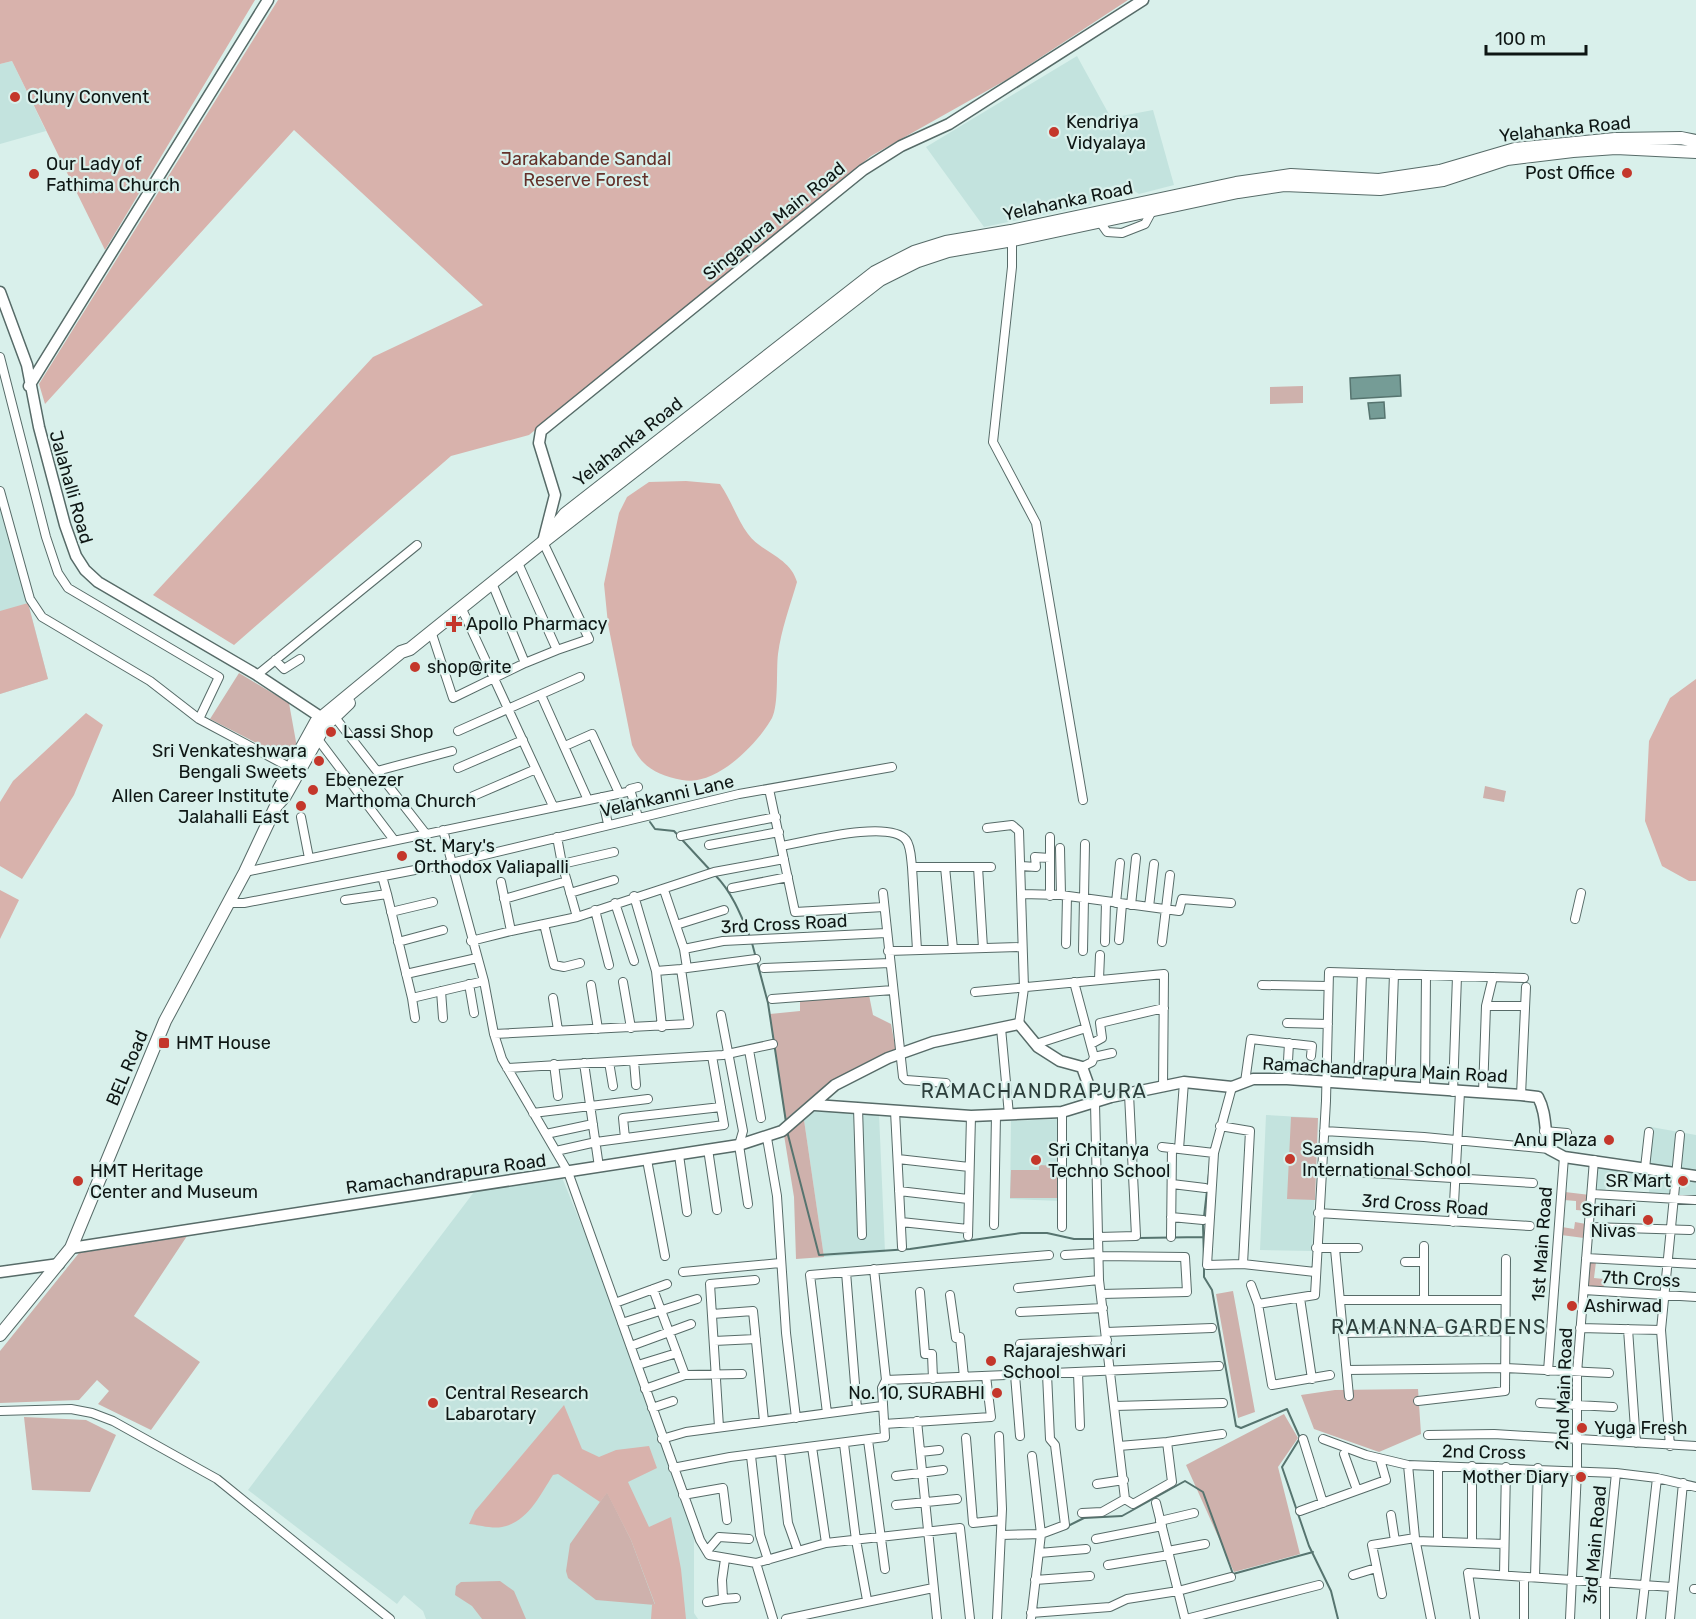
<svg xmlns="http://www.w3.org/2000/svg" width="1696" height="1619" font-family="Rubik,sans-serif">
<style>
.built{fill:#c3e3de}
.green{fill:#ceb1ac}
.forest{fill:#d8b2ac}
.water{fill:#759c96;stroke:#56746f;stroke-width:1.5}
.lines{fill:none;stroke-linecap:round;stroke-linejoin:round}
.stream{stroke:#56746f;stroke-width:2}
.street-casing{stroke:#576b68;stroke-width:10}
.secondary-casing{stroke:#576b68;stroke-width:13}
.primary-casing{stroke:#576b68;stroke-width:14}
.street{stroke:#fff;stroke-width:8}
.secondary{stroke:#fff;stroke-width:10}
.primary{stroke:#fff;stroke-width:12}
.poi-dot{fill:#c4372b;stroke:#d9f0eb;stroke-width:2}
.labels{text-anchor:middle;stroke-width:4.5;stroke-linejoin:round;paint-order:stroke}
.poi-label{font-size:18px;fill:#0e1614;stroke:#d9f0eb;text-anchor:start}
.street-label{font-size:18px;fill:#0e1614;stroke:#d9f0eb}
.park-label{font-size:18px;fill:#633029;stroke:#d9f0eb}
.neighbourhood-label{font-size:20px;letter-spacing:1.5px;fill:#2d3f3c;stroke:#d9f0eb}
</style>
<rect width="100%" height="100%" fill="#d9f0eb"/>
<path class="built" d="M1077,56L1111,118L1153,110L1174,185L1139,194L1124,184L1109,187L1091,205L984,227L926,147Z
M12,61L46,131L0,144V64Z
M0,495L48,679L0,694Z
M817,1108L879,1114L885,1252L824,1257L804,1120Z
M1266,1115L1318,1118L1312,1251L1260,1250Z
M1061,1119V1201L1010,1199L1011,1121Z
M1651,1127L1696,1135V1172L1648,1165Z
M1596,1166L1672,1176L1670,1196L1649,1193V1180L1627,1182L1607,1180L1605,1193L1594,1192Z
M561,1175L618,1315L694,1535V1613L698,1619H426L423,1611L404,1595L397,1604L248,1490L474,1192Z
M1678,1177L1696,1180V1199L1676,1197Z"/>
<path class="green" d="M1303,386V403L1270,404V387Z
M239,673L289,703L298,753L293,762L210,719Z
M1485,786L1506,791L1504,802L1483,798Z
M869,995L873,1015L891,1024L896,1051C850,1065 821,1089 785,1120L770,1014L800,1011V999Z
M1291,1117L1318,1118L1315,1200L1287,1199Z
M804,1120L824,1257L796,1259L794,1197L784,1135Z
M1039,1165L1058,1166V1198H1010L1011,1170H1039Z
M1565,1192L1590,1195L1589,1211L1576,1210V1201L1564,1200Z
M1575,1222L1586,1224L1584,1238L1561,1235L1562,1227L1574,1229Z
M187,1236L134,1316L200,1362L151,1430L98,1404L109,1391L97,1380L79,1400L0,1403V1351L79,1253Z
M1588,1261L1596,1262L1594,1278L1604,1279V1289L1586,1287Z
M1233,1291L1255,1412L1238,1418L1216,1294Z
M1418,1389L1421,1434L1379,1452L1314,1429L1301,1395L1335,1390Z
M1284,1414L1298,1438L1278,1467L1300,1554L1234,1572L1186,1465Z
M24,1417L86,1420L116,1435L90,1492L32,1490Z
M607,1492L631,1540L655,1605L596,1600L568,1578L566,1571L570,1544Z
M500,1581L514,1591L526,1619H482L472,1606L455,1595L456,1586L461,1582Z"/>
<path class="forest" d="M0,0H255L105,250L12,61L0,64Z
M278,0H1128L1006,80L871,156L529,435L451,456L234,645L153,595L373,357L483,305L294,130L45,404L39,384Z
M686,481L720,484C731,500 737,519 748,534C762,553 790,557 797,582C790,606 781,630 778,654C776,670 779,704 772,718C757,745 715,787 682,780C658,775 642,768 632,745L608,624L604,584L619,513L627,497L649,482Z
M28,603L48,679L0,694V611Z
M1696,679V881H1689L1662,866L1645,821L1649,741L1670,698Z
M86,713L103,725L74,795L22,879L0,866V802L13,781Z
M0,890L19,900L0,939Z
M564,1405L582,1449L599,1457L616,1450L649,1446L657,1468L628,1482L649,1527L671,1517L681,1569L686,1619H651L652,1605L655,1604L631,1540L607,1493L600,1502L558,1474L553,1475C540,1495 528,1522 502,1527C492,1529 479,1525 469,1524L475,1511Z"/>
<path class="water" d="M1400,375L1401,396L1351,399L1350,378Z
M1384,402L1385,418L1370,419L1368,403Z"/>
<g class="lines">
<path class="stream" d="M650,822L655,829L674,831L711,871
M715,875C732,892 741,915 750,937
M752,943L768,1003L786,1122
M787,1131L819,1255L910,1249L1021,1233H1047L1074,1239H1097
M1139,1238L1203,1237
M1204,1261L1203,1225L1211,1156
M1204,1267V1277L1212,1290L1236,1426L1241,1428L1287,1409L1300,1438L1282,1467L1309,1546L1331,1591L1338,1619
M1068,1526L1084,1518L1122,1516L1185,1481L1203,1492L1233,1574L1313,1552"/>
<defs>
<path id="street" d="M1100,222L1107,232L1122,233L1145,224L1152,211
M1012,236V267L993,442L1036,523L1083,800
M0,357L46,537L58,573L68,588L219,677L199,719
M0,491L30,599L42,617L150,681L199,719L291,768
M543,542L589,639L557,650
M518,563L557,650L525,663
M461,607L553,806
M431,631L453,698L525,663L492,583
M275,660L284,669L300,659
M257,675L417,545
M541,695L588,800
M334,716L426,834
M458,731L580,677
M317,738L394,840
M565,746L592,734L619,793
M458,768L523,740
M377,771L452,751
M769,789L795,912L884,907
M471,797L536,769
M602,797L608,824
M301,817L309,858
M638,817L630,789L638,787
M987,828L1012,825L1019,831L1024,988L1019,1024
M443,830L484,981L494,1034L502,1059L568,1172L700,1540L709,1555L756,1563L773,1619
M681,836L776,817
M557,837L562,864L614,852
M709,845L779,832
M782,846C806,842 889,819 906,840C911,846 911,859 912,867
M1060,848L1061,895
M562,864L577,917
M1021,866L1036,867L1035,857L1050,858
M945,867L953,949
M978,867L983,948
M245,872L627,792
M382,876L387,894
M732,888L788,877
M570,893L614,880
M883,893L903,1077L906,1080L946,1083
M1022,894L1061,895L1179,911L1182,899L1231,903
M634,896L656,971L662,1027
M1050,896V837
M504,899L567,881
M345,900L387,894L412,998L484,981
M228,903H244L451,863L739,794L892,767
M615,903L634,961
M1116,903L1120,863
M1131,905L1136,858
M1149,907L1154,864
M595,910L609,965
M391,912L433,902
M1575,919L1581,893
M544,924L554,965L564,967L580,963
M676,925L724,910
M511,931L577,917L714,872L784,859
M1119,940L1122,904
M471,941L511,931L501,882
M398,942L443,930
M1105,942L1106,902
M1162,942L1170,875
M1066,944L1067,896
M684,949L723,941L886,933
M917,950L912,867H991
M888,951L1022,947
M1083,951L1085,844
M687,968L756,959
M764,968L890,963
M656,971L681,969
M406,974L477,958
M1099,979L1100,955
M623,982L631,1028
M1074,982L1094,1057L1092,1062L1082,1067
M469,984L474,1013
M591,985L598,1029
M1262,985L1328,986
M441,991L443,1018
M975,992L1164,974L1163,1087
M412,998L415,1018
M553,998L558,1030
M772,999L893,990
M1486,1006H1525
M721,1015L743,1131L739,1145L748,1204
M1287,1023L1328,1024
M1001,1028L1009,1115
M494,1034L689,1024L681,969L687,968L684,949L664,890
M1036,1044L1086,1028
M1091,1044L1102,1038L1100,1023L1164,1008
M749,1050L761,1118
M1094,1057L1112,1053
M634,1061L636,1085
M609,1062L613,1086
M584,1063L599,1167
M554,1064L558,1096
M507,1068L723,1055L773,1044
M1287,1079L1289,1043
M1245,1082L1251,1039L1312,1046L1311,1056
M1358,1083L1362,973
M1390,1086L1394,974
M1232,1087L1214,1153L1207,1265L1243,1264L1315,1272
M1425,1089L1426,975
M1453,1092L1457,976
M1483,1093L1486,1006L1493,977
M1521,1095L1526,987
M1095,1103L1099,1280L1125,1499
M858,1108L862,1235
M895,1111L902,1247
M533,1113L648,1099
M1220,1126L1250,1131L1243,1264
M1324,1131L1424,1137L1549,1149
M1544,1131L1567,1133
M546,1134L593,1124
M625,1138L623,1118L721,1107
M767,1138L777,1196L786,1333L796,1418
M1162,1147L1214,1153
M708,1149L717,1210
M1179,1149L1184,1082
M556,1151L596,1142L724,1125L712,1056
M679,1155L687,1212
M898,1159L969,1167
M647,1160L665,1256
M1645,1168L1649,1132
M1321,1170L1533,1183
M1172,1184L1205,1188
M899,1191L968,1199
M1592,1194L1695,1200
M1318,1213L1530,1226
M1171,1217L1203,1220
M901,1222L968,1229
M1453,1222L1460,1092
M994,1225L996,1115
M1062,1227V1112
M1589,1227L1690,1230
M968,1236L971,1116
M1098,1237L1136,1236L1129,1094
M1171,1237L1172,1148
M1316,1248H1358
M1335,1249L1349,1396
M1065,1255L1098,1253
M1099,1256L1185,1257L1187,1292L1101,1294
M1586,1258L1696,1264
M1405,1262H1424
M683,1272L780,1263
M846,1272L857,1409
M1251,1285L1258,1304L1272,1385L1330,1375
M1018,1288L1099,1280
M653,1289L685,1375
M1584,1290L1696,1297
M920,1292L925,1354H932L933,1379
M950,1295L956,1338L960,1337L964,1377
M1300,1298L1312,1379
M1340,1300H1505
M1424,1300V1246
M615,1303L667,1284
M1258,1304L1315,1295L1326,1101L1329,972L1524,978
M1020,1312L1103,1308
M712,1314L753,1311L764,1421
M622,1323L697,1299
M1580,1328L1661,1330
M1628,1329L1636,1443
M1106,1332L1212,1328
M1343,1333L1505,1331
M714,1341L756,1339
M1020,1344L1107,1340
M631,1346L691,1324
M638,1365L677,1353
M1347,1370L1505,1368L1609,1373
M1548,1371L1564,1157
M1078,1373L1080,1426
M1015,1375L1020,1436
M886,1380L1219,1366
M645,1389L685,1375L742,1374
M1418,1401L1505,1391L1506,1259
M1540,1403L1613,1407
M1115,1406L1223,1403
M652,1408L673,1401
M0,1411L71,1409L92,1413L113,1421L217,1479L390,1619
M827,1413L810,1275L1049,1255
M917,1421L937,1619
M884,1424L991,1417L986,1376
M719,1427L710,1284L755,1280
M1428,1435L1494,1434L1696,1446
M966,1438L973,1523L1001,1520
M662,1439L686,1432L882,1406
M1303,1439L1323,1503
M1323,1439L1366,1455L1408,1465L1616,1473L1657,1478L1696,1487
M868,1440L885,1569
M844,1444L856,1540L867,1600
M1119,1446L1167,1442L1222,1434
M1670,1446L1661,1330L1680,1135
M812,1447L826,1543
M780,1452L788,1523L798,1551
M920,1452L939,1450
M1344,1454L1357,1490
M751,1456L760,1535L768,1560
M1408,1465L1415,1538L1431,1619
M673,1468L730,1457L885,1437L882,1388L886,1380L874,1269
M896,1476L943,1470
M1097,1484L1124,1480
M683,1495L723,1488L727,1520
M1125,1499L1133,1504L1172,1482L1167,1442
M1156,1503L1185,1619
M896,1505L957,1499
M1300,1511L1386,1480L1380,1459
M1082,1513L1102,1512L1125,1499
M1391,1515L1395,1541
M1160,1521L1194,1513
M1001,1535L1041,1534L1065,1525L1055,1445L1050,1439L1047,1374
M1096,1539L1162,1526
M1416,1541L1504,1544
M1438,1541V1466
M1472,1542V1466
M707,1551L719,1537L749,1539
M1168,1551L1205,1544
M1039,1553L1086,1549
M725,1559L722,1580L723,1599L736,1598
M756,1563L826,1543L960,1528L970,1619
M1108,1565L1169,1555
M1353,1575L1376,1568
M1504,1575L1506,1467
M1524,1577V1619
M1535,1577L1538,1468
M1035,1580L1090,1576
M1694,1589H1696
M1382,1594L1372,1545L1415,1538
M707,1602L723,1599
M1031,1613L1110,1607L1127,1599L1178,1591L1231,1577
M786,1619L933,1588
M997,1619L1002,1509L999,1436
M1031,1619L1041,1534L1032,1456
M1186,1619L1319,1585
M1475,1619L1468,1573L1672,1587
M1570,1619L1577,1471V1373L1594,1160
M1605,1619V1582L1616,1473
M1641,1619L1657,1478
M1670,1619L1683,1483"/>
<path id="secondary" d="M0,292L27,365L39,427L65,525L76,556L85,570L98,582L257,675L328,722
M29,386L268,0
M543,542L555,495L539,443L541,431L863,170L901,146L949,124L1143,0
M815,1105L971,1116L1062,1112L1111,1097L1184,1082L1232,1087L1253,1079H1287L1521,1095L1538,1097C1547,1114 1544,1130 1549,1149L1564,1157L1696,1176
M71,1248L739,1145L782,1131L835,1085L888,1058L933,1042L1019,1024L1038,1047L1060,1061L1082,1067L1095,1103
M0,1272L59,1264"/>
<path id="primary" d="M553,529L565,514L875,272L914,252L946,242L1011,231L1236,183L1291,175L1379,180L1440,171L1515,149L1615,139L1681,138L1696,141
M277,805L285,796L324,727L349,703
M0,1335L71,1248L165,1021L245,872L276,806L279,789L316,722L401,652L410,649L543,542L880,280L918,261L948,251L1013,240L1238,192L1284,185L1380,189L1443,180L1507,159L1573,151L1616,148L1696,152"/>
</defs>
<use href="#street" class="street-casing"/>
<use href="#secondary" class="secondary-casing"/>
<use href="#primary" class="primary-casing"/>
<use href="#street" class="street"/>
<use href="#secondary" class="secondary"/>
<use href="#primary" class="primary"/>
</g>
<g class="poi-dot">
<circle cx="15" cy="97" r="6"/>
<circle cx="1054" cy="132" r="6"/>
<circle cx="1627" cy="173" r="6"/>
<circle cx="34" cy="174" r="6"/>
<path d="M451 615h6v6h6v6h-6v6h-6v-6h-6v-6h6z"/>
<circle cx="415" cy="667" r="6"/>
<circle cx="331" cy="732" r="6"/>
<circle cx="319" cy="761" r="6"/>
<circle cx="313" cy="790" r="6"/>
<circle cx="301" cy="806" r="6"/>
<circle cx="402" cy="856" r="6"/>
<rect x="158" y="1037" width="12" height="12" rx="3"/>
<circle cx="1609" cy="1140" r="6"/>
<circle cx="1290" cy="1159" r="6"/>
<circle cx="1036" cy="1160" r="6"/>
<circle cx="78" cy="1181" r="6"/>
<circle cx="1683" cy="1181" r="6"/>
<circle cx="1648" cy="1220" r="6"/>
<circle cx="1572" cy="1306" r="6"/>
<circle cx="991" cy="1361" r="6"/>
<circle cx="997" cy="1393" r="6"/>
<circle cx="433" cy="1403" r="6"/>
<circle cx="1582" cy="1428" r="6"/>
<circle cx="1581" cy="1477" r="6"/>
</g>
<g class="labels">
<g class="poi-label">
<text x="27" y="103">Cluny Convent</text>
<text x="1066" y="128">Kendriya<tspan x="1066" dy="21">Vidyalaya</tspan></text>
<text x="46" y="170">Our Lady of<tspan x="46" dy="21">Fathima Church</tspan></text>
<text x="1615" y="179" text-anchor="end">Post Office</text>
<text x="466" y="630">Apollo Pharmacy</text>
<text x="427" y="673">shop@rite</text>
<text x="343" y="738">Lassi Shop</text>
<text x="307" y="757" text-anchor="end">Sri Venkateshwara<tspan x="307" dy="21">Bengali Sweets</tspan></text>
<text x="325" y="786">Ebenezer<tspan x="325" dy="21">Marthoma Church</tspan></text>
<text x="289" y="802" text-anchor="end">Allen Career Institute<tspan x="289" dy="21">Jalahalli East</tspan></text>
<text x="414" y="852">St. Mary's<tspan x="414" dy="21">Orthodox Valiapalli</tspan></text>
<text x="176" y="1049">HMT House</text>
<text x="1597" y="1146" text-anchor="end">Anu Plaza</text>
<text x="1302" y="1155">Samsidh<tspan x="1302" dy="21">International School</tspan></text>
<text x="1048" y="1156">Sri Chitanya<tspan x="1048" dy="21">Techno School</tspan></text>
<text x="90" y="1177">HMT Heritage<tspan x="90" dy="21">Center and Museum</tspan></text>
<text x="1671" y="1187" text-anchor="end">SR Mart</text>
<text x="1636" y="1216" text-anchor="end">Srihari<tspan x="1636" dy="21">Nivas</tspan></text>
<text x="1584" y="1312">Ashirwad</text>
<text x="1003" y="1357">Rajarajeshwari<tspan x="1003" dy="21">School</tspan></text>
<text x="445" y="1399">Central Research<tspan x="445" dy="21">Labarotary</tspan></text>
<text x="985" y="1399" text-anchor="end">No. 10, SURABHI</text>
<text x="1594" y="1434">Yuga Fresh</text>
<text x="1569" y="1483" text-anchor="end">Mother Diary</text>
</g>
<g class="street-label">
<text transform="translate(1565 129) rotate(-6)" y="6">Yelahanka Road</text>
<text transform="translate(1068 201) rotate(-12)" y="6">Yelahanka Road</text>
<text transform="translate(774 221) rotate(-39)" y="6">Singapura Main Road</text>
<text transform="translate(628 442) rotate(-38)" y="6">Yelahanka Road</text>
<text transform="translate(71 487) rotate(74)" y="6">Jalahalli Road</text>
<text transform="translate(667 796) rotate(-13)" y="6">Velankanni Lane</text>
<text transform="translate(784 924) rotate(-3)" y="6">3rd Cross Road</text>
<text transform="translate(127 1068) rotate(-67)" y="6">BEL Road</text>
<text transform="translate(1385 1070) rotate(3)" y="6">Ramachandrapura Main Road</text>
<text transform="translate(446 1174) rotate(-8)" y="6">Ramachandrapura Road</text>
<text transform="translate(1425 1205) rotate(4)" y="6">3rd Cross Road</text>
<text transform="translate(1542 1244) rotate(-86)" y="6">1st Main Road</text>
<text transform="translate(1641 1279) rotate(3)" y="6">7th Cross</text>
<text transform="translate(1564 1389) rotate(-88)" y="6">2nd Main Road</text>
<text transform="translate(1484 1452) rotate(1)" y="6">2nd Cross</text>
<text transform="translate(1595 1545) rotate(-85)" y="6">3rd Main Road</text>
</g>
<g class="park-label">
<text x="586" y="165">Jarakabande Sandal<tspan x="586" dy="21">Reserve Forest</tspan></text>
</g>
<g class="neighbourhood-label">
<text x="1034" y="1098">RAMACHANDRAPURA</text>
<text x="1439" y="1334">RAMANNA GARDENS</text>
</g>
</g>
<path d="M1486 45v9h100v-9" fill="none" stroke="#0e1614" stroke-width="3"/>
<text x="1495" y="45" font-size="18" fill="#0e1614" stroke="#d9f0eb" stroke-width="4.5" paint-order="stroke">100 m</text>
</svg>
